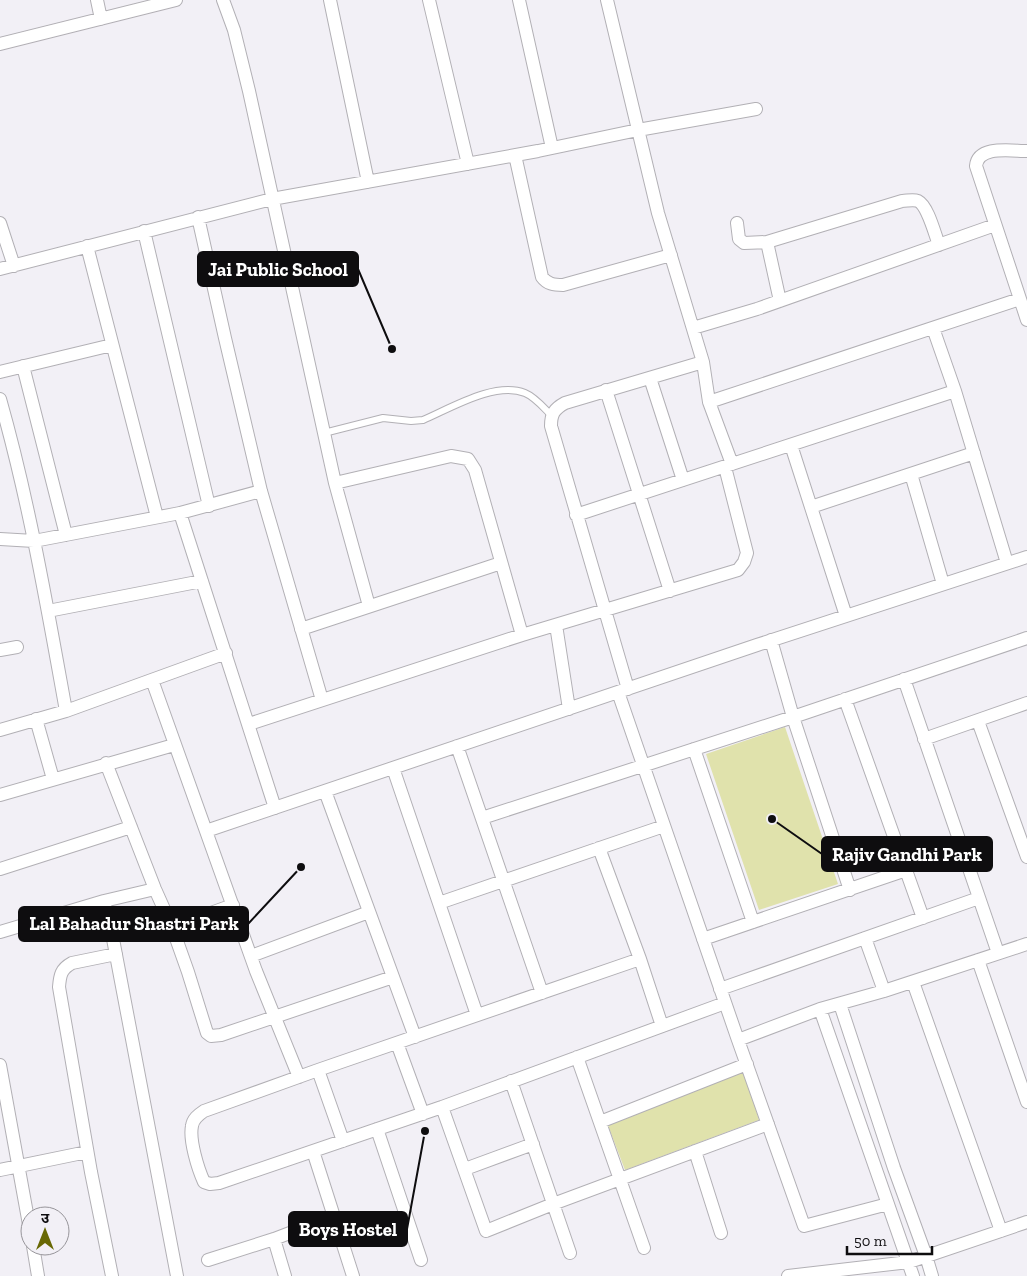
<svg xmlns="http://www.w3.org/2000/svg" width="1027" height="1276" font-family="'Zilla Slab','Noto Sans Devanagari',serif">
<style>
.green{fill:#e0e2ac}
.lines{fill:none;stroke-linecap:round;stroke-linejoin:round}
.service-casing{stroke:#b2b0b5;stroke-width:8}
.minor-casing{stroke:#b2b0b5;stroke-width:14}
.service{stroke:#fff;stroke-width:6}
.minor{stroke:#fff;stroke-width:12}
.leader{fill:none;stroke:#0e0d0f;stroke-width:2}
.callout-dot{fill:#0e0d0f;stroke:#f2f0f6;stroke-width:2}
.callout{fill:#0e0d0f;stroke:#0e0d0f;stroke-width:2}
.callout-label{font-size:19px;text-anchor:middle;font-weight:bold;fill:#fff}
</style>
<rect width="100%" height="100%" fill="#f2f0f6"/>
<path class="green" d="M785,727L838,884L759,910L706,754Z
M744,1071L759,1120L625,1170L607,1123Z"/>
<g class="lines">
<defs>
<path id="service" d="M324,433L383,418L411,421L423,420C451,408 495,381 525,393C535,397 543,407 551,415"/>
<path id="minor" d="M97,0L101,19
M223,0L234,30L249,91L335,483L369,606
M330,0L368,182
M429,0L468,164
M519,0L552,148
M607,0L658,213L703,362L709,402L732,464
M0,44L176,0
M1027,151C1011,151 978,145 976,166L1027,320
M515,155L542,277C547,284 554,285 563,285L671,255
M198,217L225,338L261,491L322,700
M0,223L14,266
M737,223L739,239L744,243L767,242L902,201C907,201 913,199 918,201C928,206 935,235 939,245
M144,231L209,506
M767,242L780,301
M87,246L157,517
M0,269L272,199L538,151L638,130L756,109
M693,328L757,309L995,225
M933,328L955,391L1007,563
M23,366L66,535
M0,372L112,345
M650,378L683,480
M606,390L670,591
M0,399C29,501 47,606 66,711
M709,402L1020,299
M791,445L846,616
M911,474L943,584
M335,483L451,456L468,459L475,470L522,635
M811,507L974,453
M180,513L275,808
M576,515L955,391
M0,539L34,541L180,513L261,491
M48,611L202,581
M556,625L569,709
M301,629L501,563
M771,640L793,717L850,890
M0,650L17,647
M904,679L998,953
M152,680L256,971L299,1077
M628,689L551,426C551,414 554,409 565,403L703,362
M618,692L738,1040L820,1009L884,991L1027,944
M845,699L923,918
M36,719L53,779
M978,721L1027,857
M249,724L522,635L738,570L744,562L747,553L725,467
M0,730L66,711L226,653
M924,739L1027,703
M457,746L542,993
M694,749L753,922
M106,763L155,889L172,927L188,972L207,1033L211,1036L221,1035L393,977
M393,768L477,1015
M325,791L415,1037
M0,795L174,745
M482,818L793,717L1027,638
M206,831L757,645L1027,557
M599,848L640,959L662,1026
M0,869L131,827
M104,901L113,939L177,1276
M439,903L664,826
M172,927L233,905
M0,932L104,901L155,889
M865,938L884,991
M703,939L906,870
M251,956L369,912
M640,959L318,1070L204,1111C198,1115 193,1119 192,1126C189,1140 198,1169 204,1182L210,1184L219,1183L442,1107L725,1003
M978,960L1027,1102
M913,982L1001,1231
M720,989L979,898
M840,1004L894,1168L926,1256L932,1276
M820,1009L913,1276
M738,1040L804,1226L888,1204
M397,1043L423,1114
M577,1057L644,1248
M0,1065L30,1230
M318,1070L343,1141
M511,1081L570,1253
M442,1107L486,1231L553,1204L768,1124
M600,1122L747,1064
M377,1129L421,1260
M313,1151L353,1276
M695,1151L721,1233
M465,1169L533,1144
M0,1170L87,1152
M274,1239L285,1276
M33,1246L38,1276
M208,1260L274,1239L334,1216
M112,1276L91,1172L59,987C60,975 61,969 72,963L116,954
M788,1276L909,1262L1027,1222"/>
</defs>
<use href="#service" class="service-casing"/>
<use href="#minor" class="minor-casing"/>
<use href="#service" class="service"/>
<use href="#minor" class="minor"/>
</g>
<path class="leader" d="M392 349L358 269M772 819L822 854M301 867L248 924M425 1131L407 1229"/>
<g class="callout-dot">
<circle cx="392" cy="349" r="5"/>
<circle cx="772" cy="819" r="5"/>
<circle cx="301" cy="867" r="5"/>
<circle cx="425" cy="1131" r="5"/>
</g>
<g class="callout">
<rect x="198" y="252" width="160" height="34" rx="5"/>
<rect x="822" y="837" width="170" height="34" rx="5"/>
<rect x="19" y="907" width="229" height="34" rx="5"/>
<rect x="289" y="1212" width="118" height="34" rx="5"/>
</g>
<g class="callout-label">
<text x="278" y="276">Jai Public School</text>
<text x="907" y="861">Rajiv Gandhi Park</text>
<text x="134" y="930">Lal Bahadur Shastri Park</text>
<text x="348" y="1236">Boys Hostel</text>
</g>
<g transform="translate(45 1231)"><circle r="24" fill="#f2f0f6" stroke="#97959a"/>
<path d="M0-4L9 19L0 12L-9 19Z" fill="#686804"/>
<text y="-8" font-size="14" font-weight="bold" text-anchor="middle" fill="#0e0d0f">उ</text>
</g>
<path d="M847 1246v8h85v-8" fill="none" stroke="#0e0d0f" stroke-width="2.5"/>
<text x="854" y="1246" font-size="15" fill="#0e0d0f" stroke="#f2f0f6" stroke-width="4" paint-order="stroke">50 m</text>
</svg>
